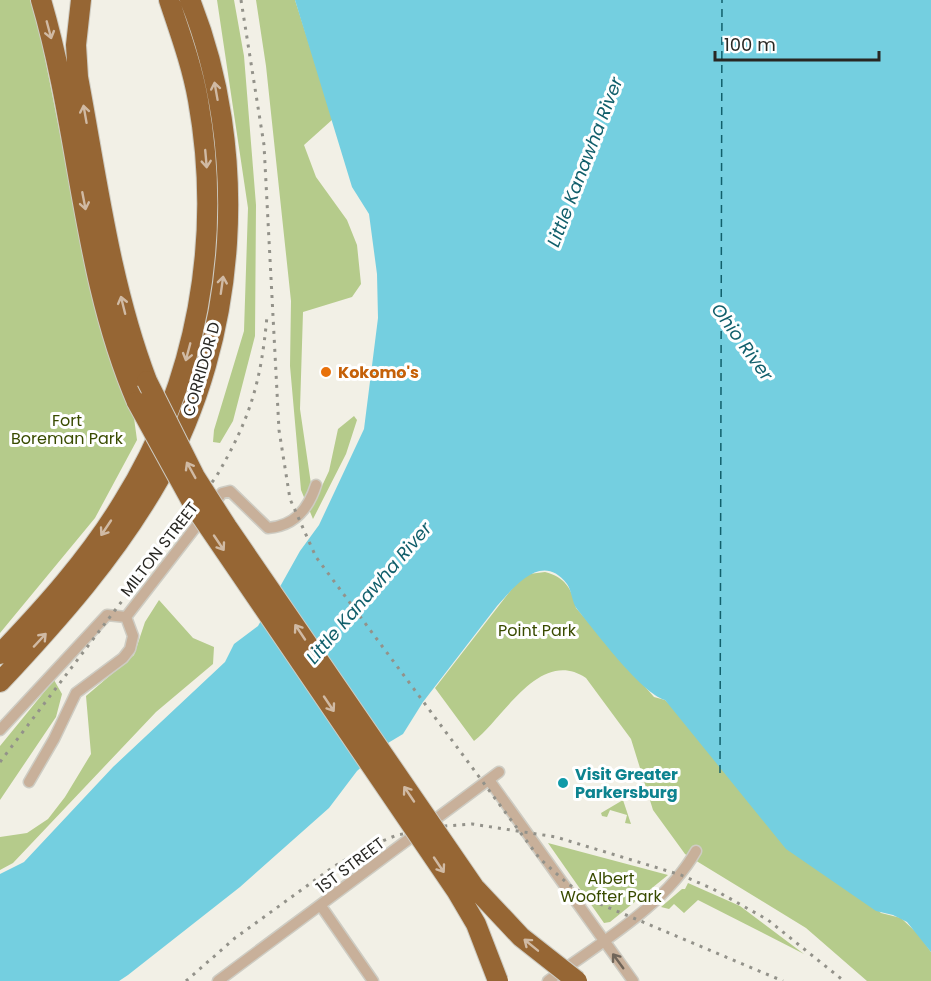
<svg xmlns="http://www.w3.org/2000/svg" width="931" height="981" font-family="Poppins,sans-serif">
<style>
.green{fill:#b5cb8b}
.water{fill:#74cfe0}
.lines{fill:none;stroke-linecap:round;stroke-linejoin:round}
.ferry{stroke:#115f6b;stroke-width:1.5;stroke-dasharray:8 6;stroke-linecap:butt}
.street-casing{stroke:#ceccc3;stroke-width:13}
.highway-casing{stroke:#ceccc3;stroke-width:22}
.street{stroke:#c8b09a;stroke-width:10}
.highway{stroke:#966634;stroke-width:20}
.rail{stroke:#93928a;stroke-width:3;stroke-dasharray:3 6;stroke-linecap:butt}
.highway-bridge-casing{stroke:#ceccc3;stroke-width:22;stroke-linecap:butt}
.highway-bridge{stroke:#966634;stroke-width:20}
.oneway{stroke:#d0baa4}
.oneway2{stroke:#706559}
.food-dot{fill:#e8710a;stroke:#fff;stroke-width:2}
.culture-dot{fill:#0f9aa8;stroke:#fff;stroke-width:2}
.labels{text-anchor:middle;stroke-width:6;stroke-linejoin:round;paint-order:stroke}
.street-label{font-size:16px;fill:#282723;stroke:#fff}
.food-label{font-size:16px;font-weight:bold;fill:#c56008;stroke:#fff;text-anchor:start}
.park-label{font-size:16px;fill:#394b00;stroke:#fff}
.culture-label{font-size:16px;font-weight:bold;fill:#0d838f;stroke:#fff;text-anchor:start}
.water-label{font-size:18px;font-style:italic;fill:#115f6b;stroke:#fff}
</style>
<rect width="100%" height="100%" fill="#f2f0e6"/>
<path class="green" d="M0,0H30L38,23L92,295L134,418L137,440L95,518L0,633Z
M217,0H234L244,56L256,205L255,336L233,421L220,443L213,442L214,430L244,331L248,208Z
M256,0H295L333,119L304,145L316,177L347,220L357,245L361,284L352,297L303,312L300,409L311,484L322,486L329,471L338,429L354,416L357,420L346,454L313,519L301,490L290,366L291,301L266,66Z
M545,572C565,577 572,589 576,608L654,697L665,700L881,913L901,918L919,935L931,952V981H867L806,928L685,854L653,810L631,739L586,678C540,647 504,718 474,741L435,688L518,581L529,574Z
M159,600L193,638L214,647L213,664L156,712L13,863L0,870V837L27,833L48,819L65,797L91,754L86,696L134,655L145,622Z
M54,680L62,694L56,717L0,800V746Z
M623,800L631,824L625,823L627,815L610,810L607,817L602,816L601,813Z
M548,843L668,875L610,922L604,923Z
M688,883L740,906L804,954L698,900L684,913L674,904L669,909L661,907L682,889H685Z"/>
<path class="water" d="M295,0H931V952L907,922L893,915L876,911L786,849L665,700C641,693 595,631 577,609C572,603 572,591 567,584C541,550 513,589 497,606L423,702L403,734L388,743L357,771L329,808L240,887L128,975L119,981H0V874L24,862L113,767L225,662L234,644L258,626L300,551L319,525L364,429L378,318L377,274L369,214L352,187Z"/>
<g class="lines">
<path class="ferry" d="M720,773L722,0"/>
<defs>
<path id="street" d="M0,730L107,615L126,617L222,493L230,491L268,528C294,526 308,510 316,485
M489,780L633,981
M29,782L54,739L76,693L123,658L130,649L133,636L126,617
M321,906L373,981
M218,981L499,772
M548,981C599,943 664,907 696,851"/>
<path id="highway" d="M41,0C80,132 82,275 137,402
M81,0L76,45L78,77C97,178 110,284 147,381
M0,654C45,607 89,558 123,502C197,383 223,239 198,100C192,66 180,33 169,0
M0,682C59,619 116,555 159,479C239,337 250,150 190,0"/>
</defs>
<use href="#street" class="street-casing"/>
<use href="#highway" class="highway-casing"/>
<use href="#street" class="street"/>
<use href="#highway" class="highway"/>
<path class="rail" d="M241,0L264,145L279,430L290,499L316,557L540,859L568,884L600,904L783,981
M0,762L216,477C250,419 261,383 267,316
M186,981L235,938L333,867L368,847L397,835L445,826L472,824L556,837L681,875L713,889L768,920L844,981"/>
<defs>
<path id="highway-bridge" d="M147,381L195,477L227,527L474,887L521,937L577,981
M137,402L193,504L456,890L476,924L498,981"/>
</defs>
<use href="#highway-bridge" class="highway-bridge-casing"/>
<use href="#highway-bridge" class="highway-bridge"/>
</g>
<defs><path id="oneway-shaft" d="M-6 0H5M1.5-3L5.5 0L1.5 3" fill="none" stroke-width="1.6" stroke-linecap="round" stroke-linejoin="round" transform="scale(1.5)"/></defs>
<g class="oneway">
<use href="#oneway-shaft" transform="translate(49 30) rotate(75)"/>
<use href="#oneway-shaft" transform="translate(216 91) rotate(-100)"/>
<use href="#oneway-shaft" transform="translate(85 114) rotate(-100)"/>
<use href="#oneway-shaft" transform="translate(206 159) rotate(85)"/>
<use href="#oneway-shaft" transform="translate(84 201) rotate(79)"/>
<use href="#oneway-shaft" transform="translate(222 285) rotate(-82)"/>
<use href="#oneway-shaft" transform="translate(123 305) rotate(-104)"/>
<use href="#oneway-shaft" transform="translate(188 352) rotate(105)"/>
<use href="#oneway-shaft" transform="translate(191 470) rotate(-119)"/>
<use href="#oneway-shaft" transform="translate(106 528) rotate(124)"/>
<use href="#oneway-shaft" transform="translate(219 543) rotate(56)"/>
<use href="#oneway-shaft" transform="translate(300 632) rotate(-124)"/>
<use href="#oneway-shaft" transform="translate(40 640) rotate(-47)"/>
<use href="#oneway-shaft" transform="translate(329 704) rotate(56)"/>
<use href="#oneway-shaft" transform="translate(409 794) rotate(-124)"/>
<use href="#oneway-shaft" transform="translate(439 865) rotate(56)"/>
<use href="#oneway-shaft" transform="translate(531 945) rotate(-141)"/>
</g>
<use class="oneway2" href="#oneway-shaft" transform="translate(618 961) rotate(-126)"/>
<circle class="food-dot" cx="326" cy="372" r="6"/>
<circle class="culture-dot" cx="563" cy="783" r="6"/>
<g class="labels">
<g class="street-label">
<text transform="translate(201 369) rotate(-74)" y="6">CORRIDOR D</text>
<text transform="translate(159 549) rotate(-52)" y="6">MILTON STREET</text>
<text transform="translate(350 865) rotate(-37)" y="6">1ST STREET</text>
</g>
<g class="food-label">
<text x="338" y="378">Kokomo's</text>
</g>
<g class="park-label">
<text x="67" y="426">Fort<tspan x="67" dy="18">Boreman Park</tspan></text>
<text x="537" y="636">Point Park</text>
<text x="611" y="884">Albert<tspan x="611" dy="18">Woofter Park</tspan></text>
</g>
<g class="culture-label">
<text x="575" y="780">Visit Greater<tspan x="575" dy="18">Parkersburg</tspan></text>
</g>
<g class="water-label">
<text transform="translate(585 162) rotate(-69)" y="6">Little Kanawha River</text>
<text transform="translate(742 342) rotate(54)" y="6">Ohio River</text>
<text transform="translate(369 593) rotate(-49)" y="6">Little Kanawha River</text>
</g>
</g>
<path d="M715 51v9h164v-9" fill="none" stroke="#282723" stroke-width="3"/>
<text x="724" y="51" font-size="18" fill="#282723" stroke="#ffffff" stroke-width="4.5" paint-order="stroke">100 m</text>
</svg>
